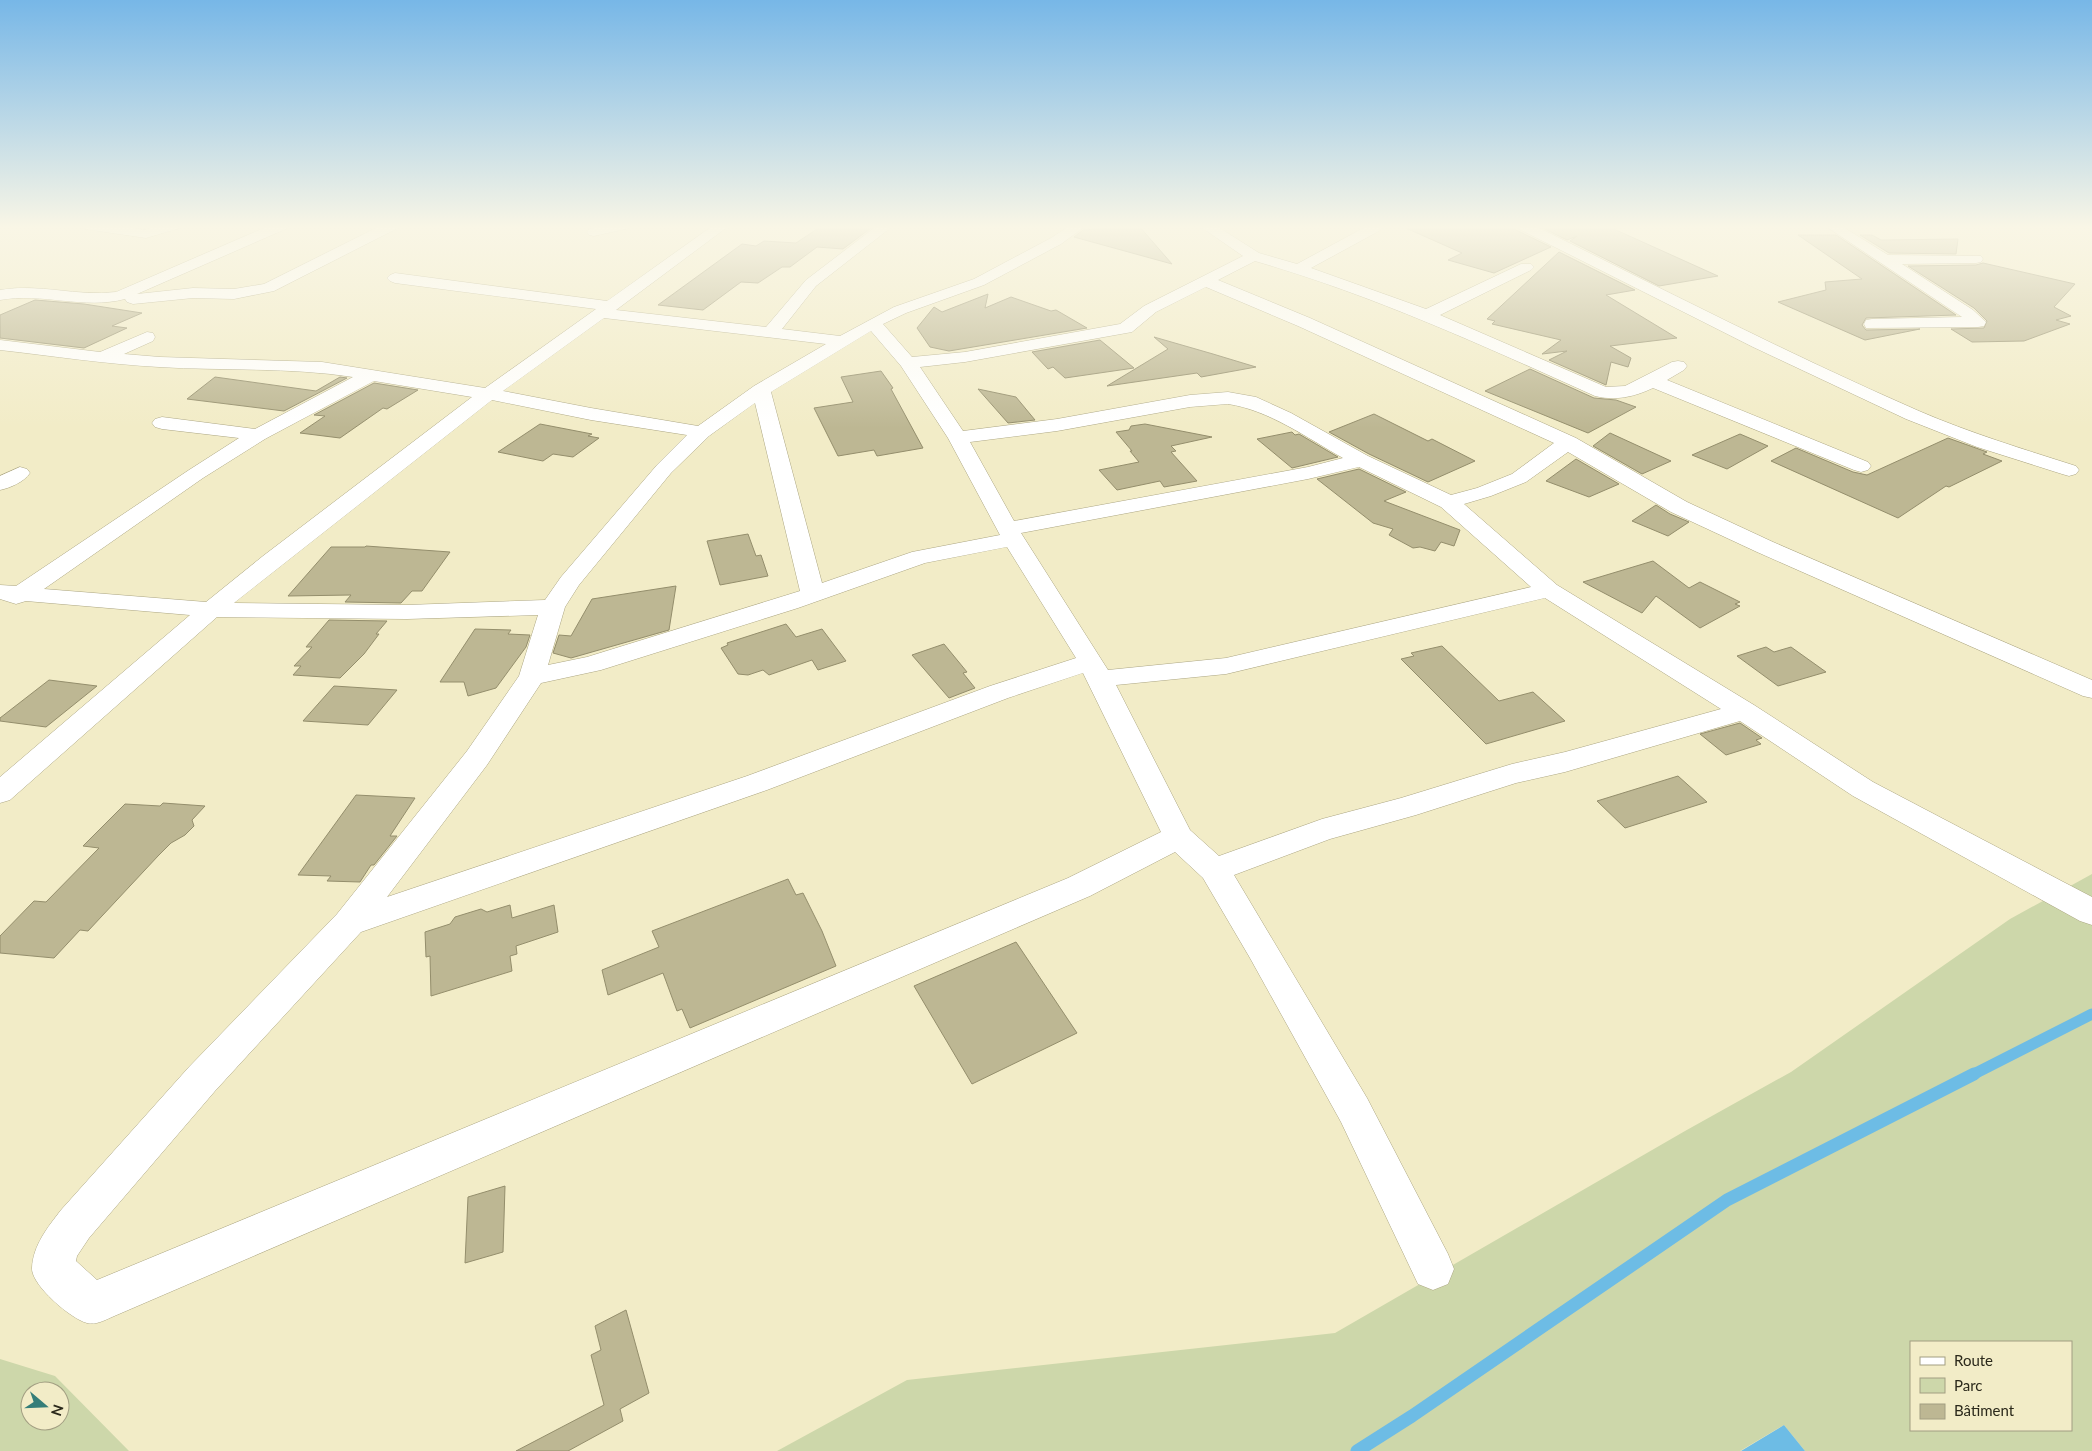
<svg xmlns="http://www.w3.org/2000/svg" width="2092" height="1451" font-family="Lato,sans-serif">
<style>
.green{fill:#cdd7aa;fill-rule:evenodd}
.water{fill:#6dbce5}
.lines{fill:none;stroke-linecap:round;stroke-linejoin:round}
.stream-far1{stroke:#6dbce5;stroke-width:11}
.stream{stroke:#6dbce5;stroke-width:13}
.building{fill:#bdb793;stroke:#948e6c}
.street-casing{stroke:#aca683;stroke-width:1}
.street{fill:#fff;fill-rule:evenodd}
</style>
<rect width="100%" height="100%" fill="#f2ecc7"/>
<path class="green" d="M2092,874V1451H1805L1784,1425L1740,1451H777L907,1380L1335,1333L1685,1131L1791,1072L2010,919ZM1911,1342H2071V1430H1911Z
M0,1359L55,1376L129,1451H0ZM30,1391H60V1421H30Z"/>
<path class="water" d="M1784,1425L1805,1451H1740H1741Z"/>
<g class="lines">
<path class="stream-far1" d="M1972,1075L2092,1014"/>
<path class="stream" d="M1357,1451L1412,1416L1727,1200L1974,1074"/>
</g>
<path class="building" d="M823,225L871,228L843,249L817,247L790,267H782L758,283L741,282L703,310L658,305L742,244L756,246L764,241L796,243Z
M1399,225H1513L1516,230L1551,247L1494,273L1448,260L1462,253Z
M1537,225H1605L1718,276L1659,286L1570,241L1577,236L1567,240Z
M1139,226L1172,264L1074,237L1083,230Z
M1798,235H1836L1956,315L1866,318L1862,325L1866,330L1920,329L1865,340L1778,302L1826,290L1825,282L1862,279Z
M1860,235H1872L1881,240L1958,239L1956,254L1889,253Z
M1559,252L1635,290L1606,295L1677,338L1610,346L1631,358L1628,367L1611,362L1606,385L1549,360L1567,351L1542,354L1561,340L1492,324L1495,321L1487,319Z
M1983,263L2075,284L2054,307L2071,316L2056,320L2070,324L2024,341L1972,342L1951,329L1984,328L1987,321L1974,308L1908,266L1976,265Z
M988,294L985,308L1011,297L1051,311L1056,310L1087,328L949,351L930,347L917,328L934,307L942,312Z
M35,300L84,304L142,313L112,326L127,328L84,348L0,338V315Z
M1154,337L1213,354L1256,367L1201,377L1197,373L1107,386L1168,349Z
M1100,340L1134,368L1065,378L1053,367L1048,369L1032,352Z
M1530,369L1594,398L1616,400L1636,407L1588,433L1485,391Z
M881,371L893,388L891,389L923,448L877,456L874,450L838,456L814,408L853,402L841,377Z
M215,377L316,391L340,377L347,378L284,411L187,399Z
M374,383L418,390L387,409L383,408L340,438L300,433L325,416L314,415Z
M978,389L1016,397L1035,420L1008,423Z
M1374,414L1428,441L1432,439L1475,461L1428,482L1369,454L1329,432Z
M540,424L592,434L588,436L599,438L573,457L553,454L543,461L498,452Z
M1145,424L1212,437L1171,446L1176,451L1171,452L1197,481L1164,487L1160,481L1117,490L1099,470L1139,462L1130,451H1132L1116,432L1129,430L1131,426Z
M1292,432L1295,435L1299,434L1338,457L1292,468L1257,439Z
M1610,433L1671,461L1642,474L1593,446Z
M1740,434L1768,446L1727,469L1692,455Z
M1948,438L1987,452L1983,454L2002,461L1949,487L1946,486L1898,518L1771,461L1796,448L1853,472L1867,475Z
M1576,459L1619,484L1589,497L1546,481Z
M1359,469L1406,492L1384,501L1460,530L1454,546L1441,542L1435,551L1420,547L1413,548L1389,535L1393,529L1373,523L1317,479Z
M1656,505L1670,514L1689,522L1668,536L1632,521Z
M748,534L756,556L761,555L768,576L720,585L707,541Z
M366,546L450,552L422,591H412L401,603L345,602L351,595L288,596L331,547H365Z
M1653,561L1689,588L1700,582L1740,602L1735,604L1740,606L1700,628L1656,596L1642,613L1583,582Z
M676,586L669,630L571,658L553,653L559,635L571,636L592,599Z
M329,620L387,621L376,634H379L364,654L340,678L293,675L301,666H294L312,647H306Z
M786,624L796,637L822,629L846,661L818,670L812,660L769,675L763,670L748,675L738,674L721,648L728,645L727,643Z
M475,629L511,630L508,634L530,635L526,647L496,688L468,696L464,682H440Z
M944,644L967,672L963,673L975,688L949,698L912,655Z
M1442,646L1499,701L1533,692L1565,721L1486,744L1401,659L1414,656L1411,653Z
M1766,647L1774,652L1791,647L1826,672L1778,686L1737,656Z
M49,680L97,686L46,727L0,721V718Z
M334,686L397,690L368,725L303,721Z
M1740,723L1762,738L1756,740L1761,744L1726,755L1700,734Z
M1678,776L1707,802L1625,828L1597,801Z
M356,795L415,798L390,836H397L374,865H371L360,882L327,881L331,876L298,875Z
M163,803L205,806L192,820L194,826L185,835L171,843L158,856L88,931L80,930L54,958L0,953V936L34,901L46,902L99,848L83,846L125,804L160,806Z
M788,879L796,895L803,893L822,931L836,966L690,1028L682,1009L677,1011L663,973L608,995L602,970L659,947L652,931Z
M510,905L512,918L554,905L558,932L516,946L517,954L510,956L512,971L431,996L430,956L426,957L425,932L450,924L455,917L481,909L487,912Z
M1016,942L1077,1033L972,1084L914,986Z
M505,1186L503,1252L465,1263L468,1197Z
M626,1310L649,1393L620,1409L623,1421L568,1451H516L604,1405L591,1355L601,1350L595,1326Z"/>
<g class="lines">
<defs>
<path id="street" d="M78,225H113L145,230L161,225H182L180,228L146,238L85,229Z
M271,225H290L288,228L137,294L193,288L234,289L264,284L382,225H400L398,228L274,291L234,299L193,298L133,304L127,302L125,299C84,310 42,292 0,300V290C39,283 77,297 116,292Z
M607,225H632L630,228L594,236L589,235L587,232L589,229Z
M714,225H730L616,310L766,327L806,280L878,225H894L816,286L782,329L840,336L894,307L974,279L1051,238L1071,225H1087L1061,244L984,285L906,313L883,324L912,357L965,352L1120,324L1144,306L1243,256L1198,225H1215L1259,253L1297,264L1369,225H1379L1381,228L1379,231L1311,268L1426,309L1521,264H1531L1534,267L1531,270L1440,315L1606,387L1625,386L1672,362L1678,361L1684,362L1687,366L1684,370L1667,380L1868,462L1871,466L1868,470L1861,472L1854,470L1653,388C1634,397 1616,401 1595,396C1484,346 1373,295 1255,261L1218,280L1310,318L1576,438L1687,502L1773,542L2092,680V698L2083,696L1757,552L1671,512L1568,452L1526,482L1491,496L1464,504L1557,585L1754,705L1873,782L2092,897V925L2080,921L1853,796L1740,721L1565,772L1516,783L1416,815L1330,839L1234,875L1367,1098L1448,1254L1454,1269L1448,1284L1433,1290L1418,1284L1341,1122L1250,958L1203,878L1175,852L1090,896L112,1317C103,1321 96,1325 87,1323C71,1319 31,1285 32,1268C33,1245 48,1227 61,1210L189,1067L337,914L467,751L519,676L538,615L407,619L217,617L10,800L0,803V777L190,615L26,601L16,604L0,599V585L16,586L189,470L239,438L162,429L155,427L152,423L155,419L162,417L255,429L353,377C289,367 224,371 159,367C106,364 53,356 0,350V340L100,352L147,332L153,333L155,337L153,341L124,354L160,357L322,362L485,388L596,309L395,283L390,281L387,278L390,275L395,273L607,301ZM1206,287L1298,326L1554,443L1512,474L1477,488L1451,495L1368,456L1291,413L1256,397L1228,392L1190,395L1057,419L963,431L920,367L965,362L1132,332L1156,312ZM604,318L826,344L754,386L698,426L591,408L503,391ZM871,331L901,366L948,438L1000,535L912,552L822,583L771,392ZM374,381L472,397L263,556L206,602L44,589L203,478L265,439ZM492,400L591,420L687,435L657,465L561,577L545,600L407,605L234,603ZM755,403L800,591L587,657L548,665L565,607L579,585L671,473L709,436ZM1228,404C1269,410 1307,438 1343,458L1308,467L1014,521L970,442L1057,431L1190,407ZM1359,467L1441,507L1531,587L1226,658L1108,670L1021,533L1308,479ZM1007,547L1076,658L990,686L747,776L387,897L487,765L541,683L601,670L798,608L925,563ZM1545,598L1721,709L1565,752L1512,764L1401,798L1322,819L1219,856L1190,830L1116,685L1226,674ZM1083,673L1161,832L1068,878L97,1280L76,1261L77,1256L89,1238L215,1091L361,932L767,790L1008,698Z
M1515,225H1533C1661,288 1788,354 1919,411C1970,433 2023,449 2076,466L2079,470L2076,474L2069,476L2062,474L1977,447L1906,419L1753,347L1517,228Z
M1824,225H1840L1888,255L1981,256L1983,259L1981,262L1976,263L1902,264L1973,310L1986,322L1984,326L1978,327L1866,328L1864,324L1866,320L1872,319L1962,317Z
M20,467L27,469L30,473C24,482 10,488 0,490V476Z"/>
</defs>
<use href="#street" class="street-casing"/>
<use href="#street" class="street"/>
</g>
<linearGradient id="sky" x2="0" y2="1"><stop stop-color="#77b7e7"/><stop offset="0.53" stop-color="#f9f6e6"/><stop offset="1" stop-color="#f9f6e6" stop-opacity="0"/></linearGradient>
<rect width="2092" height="428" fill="url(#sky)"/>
<rect x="1910" y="1341" width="162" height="90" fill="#f2ecc7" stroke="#a29e82"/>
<rect x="1920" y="1357" width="25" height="8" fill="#ffffff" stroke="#a29e82"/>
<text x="1954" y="1366" font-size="15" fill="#2b291b">Route</text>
<rect x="1920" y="1378" width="25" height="15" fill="#cdd7aa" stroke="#a29e82"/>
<text x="1954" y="1391" font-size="15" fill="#2b291b">Parc</text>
<rect x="1920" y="1404" width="25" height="15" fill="#bdb793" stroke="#a29e82"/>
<text x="1954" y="1416" font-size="15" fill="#2b291b">Bâtiment</text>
<g transform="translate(45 1406) rotate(109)"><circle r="24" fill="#f2ecc7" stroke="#a29e82"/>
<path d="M0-4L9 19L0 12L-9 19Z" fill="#357e79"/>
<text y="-8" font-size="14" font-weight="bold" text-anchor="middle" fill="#2b291b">N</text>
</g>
</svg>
